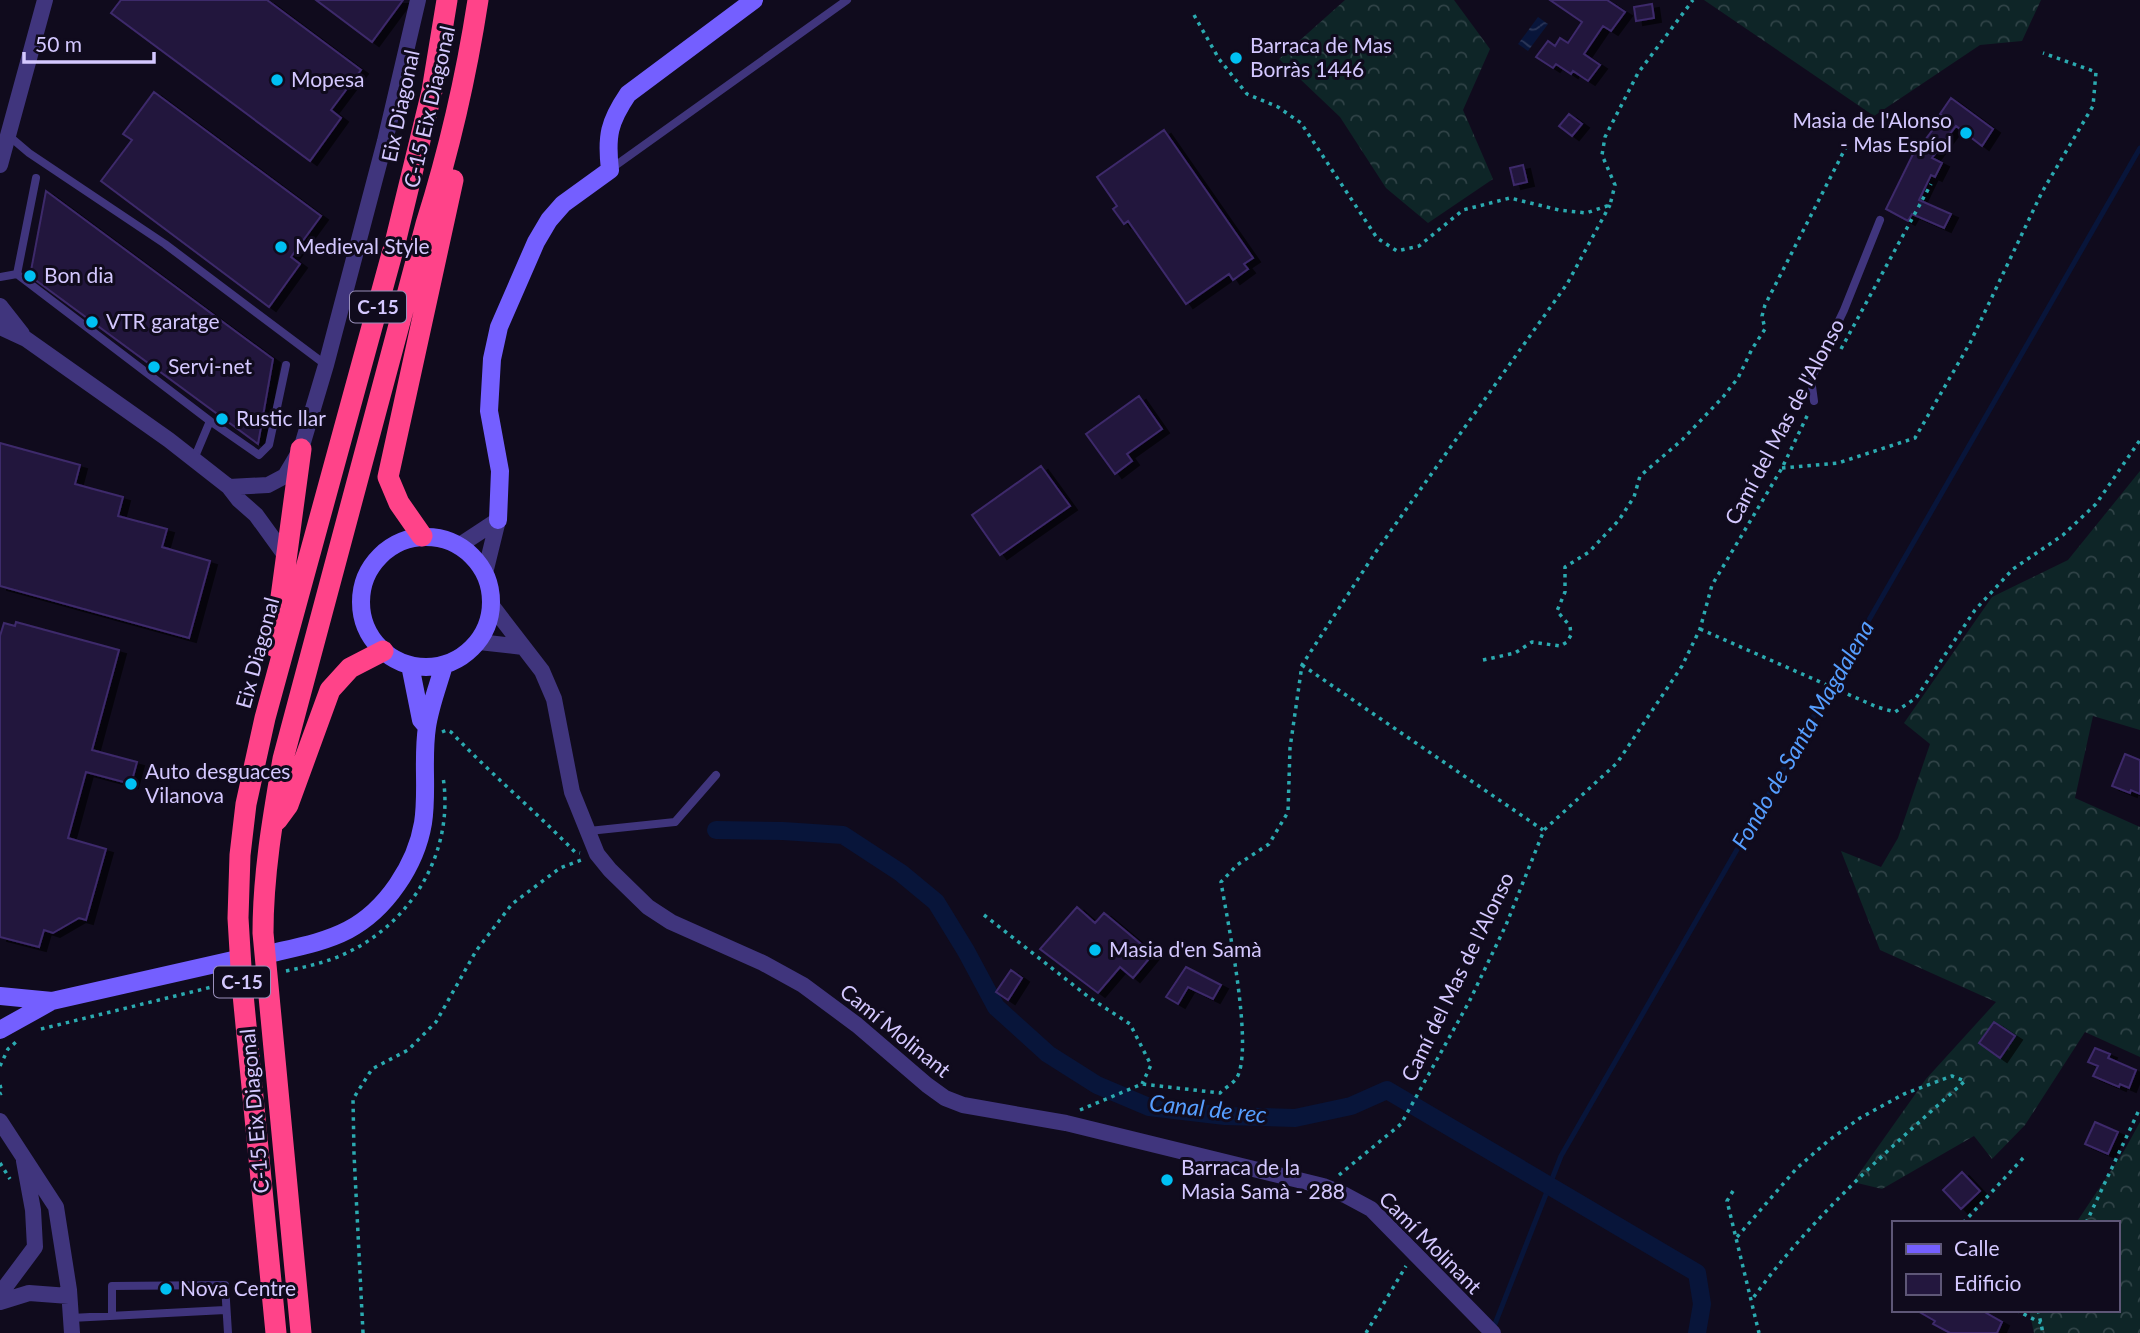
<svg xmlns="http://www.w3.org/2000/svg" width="2140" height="1333" font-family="Lato,sans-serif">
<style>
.forest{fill:url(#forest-crowns)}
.water{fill:url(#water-waves)}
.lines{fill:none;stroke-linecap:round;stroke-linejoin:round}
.stream{stroke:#08153a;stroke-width:5}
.canal{stroke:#08153a;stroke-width:18}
.building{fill:#23173e;stroke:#3d296b;stroke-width:2;filter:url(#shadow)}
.path{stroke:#2baab0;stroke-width:3.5;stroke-dasharray:3.5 5;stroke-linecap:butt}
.lane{stroke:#40357d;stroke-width:8}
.street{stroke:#40357d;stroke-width:16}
.secondary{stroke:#745fff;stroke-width:18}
.highway{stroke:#ff4389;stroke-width:21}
.poi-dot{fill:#00c0f3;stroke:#100b1d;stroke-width:2.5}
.labels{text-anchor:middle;stroke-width:6;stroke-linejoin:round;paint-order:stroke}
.shield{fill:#100b1d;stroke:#998fbb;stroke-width:2}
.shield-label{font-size:19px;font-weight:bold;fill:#d4c8ff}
.poi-label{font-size:21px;fill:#d4c8ff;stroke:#100b1d;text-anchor:start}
.street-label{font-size:21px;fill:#d4c8ff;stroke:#100b1d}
.water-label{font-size:23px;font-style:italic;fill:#569eff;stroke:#100b1d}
</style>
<defs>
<pattern id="forest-crowns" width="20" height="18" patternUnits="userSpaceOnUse" patternTransform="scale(1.75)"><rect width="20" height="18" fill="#0e2527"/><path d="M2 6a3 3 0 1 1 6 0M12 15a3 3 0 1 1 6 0" fill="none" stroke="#304347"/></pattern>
<pattern id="water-waves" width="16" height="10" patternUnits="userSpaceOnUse" patternTransform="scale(1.75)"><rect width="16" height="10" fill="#08153a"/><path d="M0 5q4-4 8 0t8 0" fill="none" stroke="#2b3658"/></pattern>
<filter id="shadow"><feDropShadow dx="7" dy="4" stdDeviation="0" flood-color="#0009"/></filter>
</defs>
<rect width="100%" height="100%" fill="#100b1d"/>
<path class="forest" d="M1345,0H1454L1490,49L1463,110L1493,179L1428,223L1386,188L1340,117L1279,59Z
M1704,0H2041L2022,41L1980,45L1874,116Z
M2140,471V730L2093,716L2075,798L2140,827V1057L2085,1032L2025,1125L1992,1159L1974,1136L1882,1189L1853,1182L1926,1079L1996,1002L1880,950L1841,851L1881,867L1898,838L1930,744L1904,723L1992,597L2068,560Z
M2140,1122V1333H2034L2029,1310H2117V1223H2076L2124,1151Z"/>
<path class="water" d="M1538,17L1548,24L1528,51L1518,44Z"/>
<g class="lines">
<path class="stream" d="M1493,1329L1561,1156L2140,148"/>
<path class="canal" d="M716,830L783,831L843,835L901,873L936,902L966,951L996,1007L1048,1054L1097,1085L1149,1107L1225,1116L1295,1118L1351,1106L1387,1090L1697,1273L1702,1304L1697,1333"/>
</g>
<path class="building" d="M121,0H267L361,70L331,110L341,118L310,161L111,13Z
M316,0H403L372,42Z
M1550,0H1607L1625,12L1611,31L1603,26L1584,54L1600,65L1588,81L1573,71L1571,74L1556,64L1553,68L1536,57L1548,41L1555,46L1560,38L1568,43L1582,22Z
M1652,4L1654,18L1636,21L1634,7Z
M154,92L321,216L291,257L300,264L269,307L101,181L132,140L123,134Z
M1951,98L1993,129L1982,146L1956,126L1932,158L1942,163L1935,177L1931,175L1919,200L1951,214L1944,228L1912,214L1908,221L1886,209L1917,146L1919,148L1943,116L1940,114Z
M1569,114L1582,124L1572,136L1559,126Z
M1164,130L1253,258L1244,264L1248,269L1233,280L1229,274L1186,304L1128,221L1124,224L1113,209L1117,206L1097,177Z
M1523,165L1527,182L1514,185L1510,168Z
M46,191L273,359L258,444L30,276Z
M1139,396L1162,429L1127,454L1132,461L1115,474L1086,434Z
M0,443L80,465L75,484L123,497L118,516L167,529L162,547L210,561L189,638L0,586Z
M1041,466L1070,506L1000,555L972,515Z
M16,622L119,650L92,750L137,762L131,784L86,772L68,838L106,849L86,920L79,918L53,933L44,930L39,947L0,937V636L4,623L15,626Z
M2125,754L2140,760V794L2131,790L2130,793L2112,786Z
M1077,907L1095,923L1104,913L1153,954L1133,978L1120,967L1098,993L1040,949Z
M1186,967L1221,985L1213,999L1188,987L1178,1004L1166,997Z
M1011,970L1022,978L1008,1000L996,992Z
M1994,1022L2015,1036L2000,1058L1979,1043Z
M2095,1048L2110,1054L2108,1058L2136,1070L2129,1088L2120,1084L2119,1087L2093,1076L2098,1066L2088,1062Z
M2095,1122L2118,1132L2108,1154L2085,1144Z
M1962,1172L1980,1191L1961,1209L1943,1190Z
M1916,1310H1981L2002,1322L1997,1333H1950L1933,1324L1935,1321Z"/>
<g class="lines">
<path class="path" d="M1194,15L1219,59L1247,94L1278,107L1301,123L1377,238L1397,251L1419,246L1463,210L1510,198L1559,210L1586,213L1610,205L1615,185L1602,155L1605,137L1638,73L1693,0
M1841,349L1931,184
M1782,468L1838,463L1915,438L1970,343L2042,192L2093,106L2096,72L2043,53
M1700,629L1877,707L1895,712L1916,698L1975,610L2013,569L2063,535L2096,504L2140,440
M1483,660L1515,653L1532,642L1560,646L1567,642L1571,635L1570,626L1557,611L1565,592V567L1589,552L1619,520L1634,497L1640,476L1682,440L1723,397L1738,378L1752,349L1765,329L1762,316L1765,305L1846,147
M1302,665L1543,830
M442,732L447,730L451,732C491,774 535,811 575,852L580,853
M984,915L1090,998L1130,1024L1151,1065L1142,1084
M286,971C305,967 324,963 342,955C411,925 455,852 443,777
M41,1029L224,984
M0,1066L8,1049L16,1042
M0,1085L2,1093L0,1094
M1080,1110L1142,1084L1220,1093C1225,1088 1232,1084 1236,1079C1255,1052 1227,919 1221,882L1237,865L1269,844L1288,812L1290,748L1302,665L1375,553L1567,284L1610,205
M0,1163L10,1179
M1339,1175L1401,1124L1469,1002L1506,925L1544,830L1617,763L1682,666L1700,629L1712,585L1782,468L1809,412
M1733,1191L1727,1201L1759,1333
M1963,1223L2025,1156
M2086,1223L2140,1108
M1737,1237L1797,1168L1828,1141L1860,1118L1904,1094L1952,1076L1965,1081C1889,1149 1810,1218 1751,1301
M2016,1310L2041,1323
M2038,1310L2043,1333
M363,1333L354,1154L353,1099L372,1069L408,1050L436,1022L476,951L512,904L560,868L584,859
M1366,1333L1406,1266"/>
<path class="lane" d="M9,136L29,153L165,244L326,365
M612,168L847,0
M17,274L36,178
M0,277L17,274L210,421L194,459
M1814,401L1811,379L1844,310L1880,220
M210,421L259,455L269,445L286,365
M589,831L675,822L716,775
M112,1316V1286L225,1285L228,1333
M71,1318L225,1310"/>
<path class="street" d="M0,165L45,0
M0,306L22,334
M0,327L26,339L169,440L229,487L239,500L256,515L285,555
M229,487L268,485L285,476L301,449L326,365L385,141L418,0
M460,545L498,520
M485,573L498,520
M492,606L542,671L554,699L572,792L597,854L610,870L648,907L671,922L763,963L803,985L857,1025L927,1085L945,1098L963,1105L1066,1123L1323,1186L1345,1195L1371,1209L1493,1333
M479,642L523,647
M0,1121L56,1207L69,1290L72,1333
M0,1294L35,1247L33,1210L24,1161
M0,1302L29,1293L69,1296"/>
<path class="secondary" d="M498,520L500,471L489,411L492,359L499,327L536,242L549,220L563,204L610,170C606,136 609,122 628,94L754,0
M361 602a65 65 0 1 1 130 0a65 65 0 1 1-130 0Z
M410,665L421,720L427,727
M272,953C298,947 325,942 348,930C386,910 416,865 423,823C428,792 422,759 427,727C430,706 438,686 444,665
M0,996L52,1001
M0,1030L52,1001L233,960"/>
<path class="highway" d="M422,536L399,503L388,477L453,180
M275,647L272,640L279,612L301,449
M277,820L288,805L330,690L350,668L383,651
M276,1333L242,984L238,918L240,855L246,804L265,718L396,239L432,91L447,0
M301,1333L263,933C263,874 273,817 283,759L426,224C450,148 466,78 478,0"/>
</g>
<g class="poi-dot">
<circle cx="1236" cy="58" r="7"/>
<circle cx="277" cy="80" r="7"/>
<circle cx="1966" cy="133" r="7"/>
<circle cx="281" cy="247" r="7"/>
<circle cx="30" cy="276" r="7"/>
<circle cx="92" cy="322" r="7"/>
<circle cx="154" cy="367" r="7"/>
<circle cx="222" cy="419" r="7"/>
<circle cx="131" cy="784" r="7"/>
<circle cx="1095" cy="950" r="7"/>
<circle cx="1167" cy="1180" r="7"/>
<circle cx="166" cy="1289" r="7"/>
</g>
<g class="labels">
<g class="shield">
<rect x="350" y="291.5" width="56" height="31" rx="5"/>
<rect x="214" y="966.5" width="56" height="31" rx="5"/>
</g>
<g class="shield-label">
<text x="378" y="314">C-15</text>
<text x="242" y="989">C-15</text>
</g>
<g class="poi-label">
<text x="1250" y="53">Barraca de Mas<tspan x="1250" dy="24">Borràs 1446</tspan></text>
<text x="291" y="87">Mopesa</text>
<text x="1952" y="128" text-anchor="end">Masia de l'Alonso<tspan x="1952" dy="24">- Mas Espíol</tspan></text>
<text x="295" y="254">Medieval Style</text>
<text x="44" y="283">Bon dia</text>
<text x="106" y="329">VTR garatge</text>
<text x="168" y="374">Servi-net</text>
<text x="236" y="426">Rustic llar</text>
<text x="145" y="779">Auto desguaces<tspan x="145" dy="24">Vilanova</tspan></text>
<text x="1109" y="957">Masia d'en Samà</text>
<text x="1181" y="1175">Barraca de la<tspan x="1181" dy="24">Masia Samà - 288</tspan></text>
<text x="180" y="1296">Nova Centre</text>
</g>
<g class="street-label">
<text transform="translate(401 106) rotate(-78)" y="7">Eix Diagonal</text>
<text transform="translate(430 107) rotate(-77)" y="7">C-15 Eix Diagonal</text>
<text transform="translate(1785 422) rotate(-62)" y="7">Camí del Mas de l'Alonso</text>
<text transform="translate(258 653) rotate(-75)" y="7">Eix Diagonal</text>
<text transform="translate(1458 977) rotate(-64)" y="7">Camí del Mas de l'Alonso</text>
<text transform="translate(895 1031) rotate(39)" y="7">Camí Molinant</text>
<text transform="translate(255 1111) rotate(-95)" y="7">C-15 Eix Diagonal</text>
<text transform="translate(1430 1243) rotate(45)" y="7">Camí Molinant</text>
</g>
<g class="water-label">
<text transform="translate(1803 735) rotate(-60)" y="8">Fondo de Santa Magdalena</text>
<text transform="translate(1208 1109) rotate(6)" y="8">Canal de rec</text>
</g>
</g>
<rect x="1892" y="1221" width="228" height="91" fill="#100b1d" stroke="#5e5777" stroke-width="2"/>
<rect x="1906" y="1244" width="35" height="10" fill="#745fff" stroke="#5e5777" stroke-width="2"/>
<text x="1954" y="1256" font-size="21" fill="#d4c8ff">Calle</text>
<rect x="1906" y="1274" width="35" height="21" fill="#23173e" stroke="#5e5777" stroke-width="2"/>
<text x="1954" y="1291" font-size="21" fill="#d4c8ff">Edificio</text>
<path d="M24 52v10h130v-10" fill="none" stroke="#d4c8ff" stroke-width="3.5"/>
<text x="35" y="52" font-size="21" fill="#d4c8ff" stroke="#100b1d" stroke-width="5" paint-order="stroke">50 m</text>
</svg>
